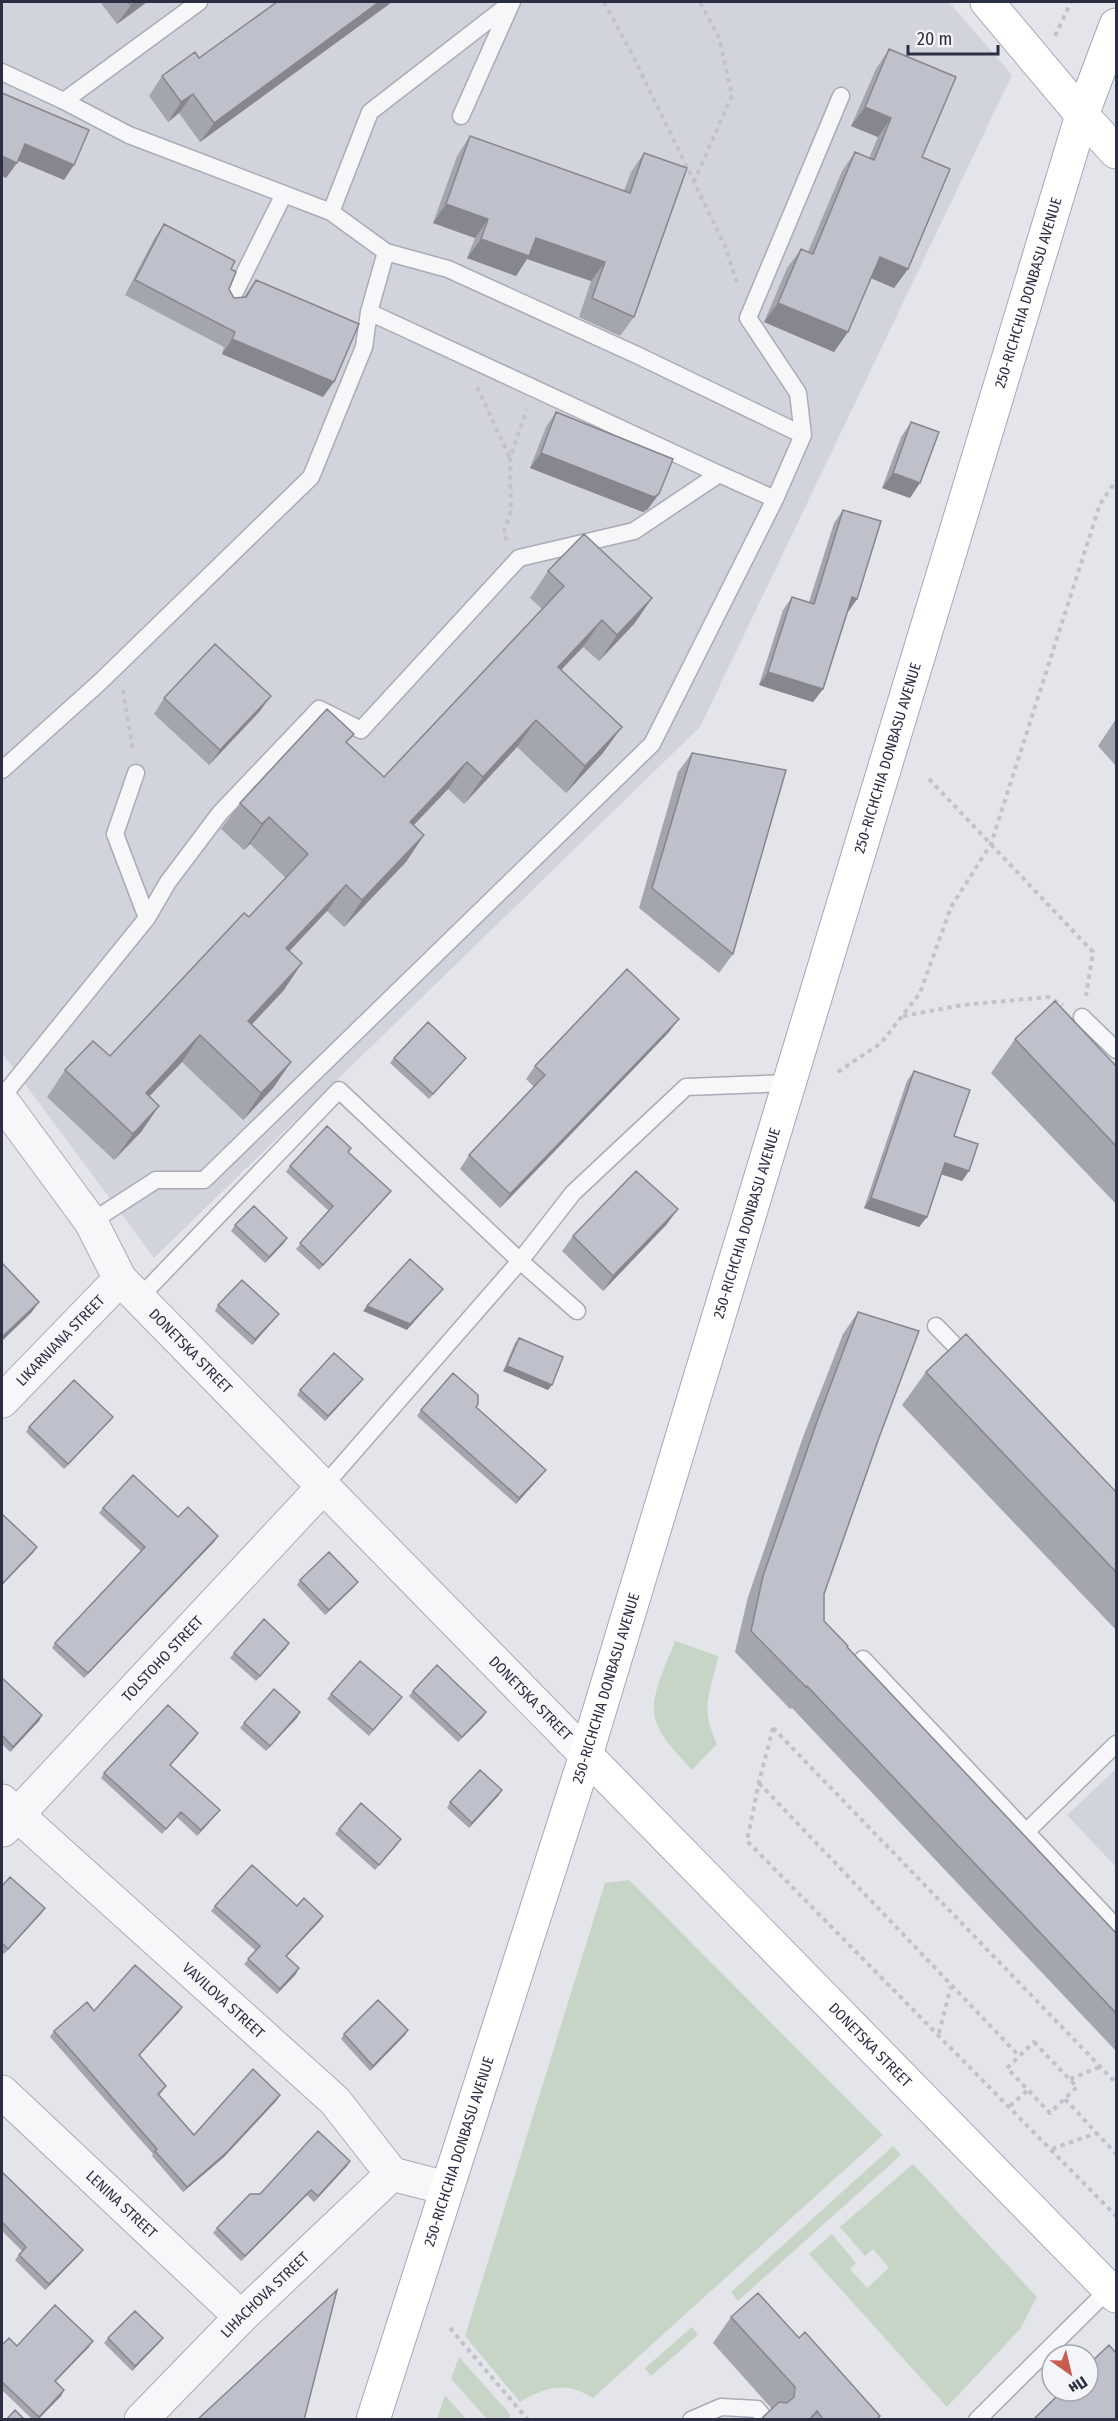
<svg xmlns="http://www.w3.org/2000/svg" width="1118" height="2421" font-family="'Fira Sans Condensed',sans-serif">
<style>
.built{fill:#d2d4dd}
.green{fill:#c6d5c6}
.lines{fill:none;stroke-linecap:round;stroke-linejoin:round}
.lane-casing{stroke:#a9abb5;stroke-width:19}
.street-casing{stroke:#a9abb5;stroke-width:35}
.secondary-casing{stroke:#a9abb5;stroke-width:35}
.primary-casing{stroke:#a4a7b7;stroke-width:35}
.path{stroke:#c2c3ca;stroke-width:4;stroke-dasharray:4.5 4.5;stroke-linecap:butt}
.lane{stroke:#f7f7fa;stroke-width:16}
.street{stroke:#f7f7fa;stroke-width:33}
.secondary{stroke:#fff;stroke-width:33}
.primary{stroke:#fff;stroke-width:33}
.wall{fill:#a3a5af}
.shaded-wall{fill:#85868e}
.building{fill:#bec0cb;stroke:#85868e;stroke-width:1.5}
.labels{text-anchor:middle;stroke-width:5;stroke-linejoin:round;paint-order:stroke}
.street-label{font-size:15px;fill:#2c2f43;stroke:#f4f5f8}
</style>
<rect width="100%" height="100%" fill="#e4e5eb"/>
<path class="built" d="M2,2H949L1012,75L700,727L154,1258L2,1053Z
M1116,1769V1867L1067,1815Z"/>
<path class="green" d="M675,1641L718,1656C715,1676 705,1697 708,1717C709,1726 714,1736 717,1744L692,1770C678,1754 656,1734 654,1712C652,1692 668,1660 675,1641Z
M629,1880L883,2135L593,2398C566,2381 547,2386 520,2402L465,2336L605,1883Z
M893,2146L901,2155L738,2301L731,2292Z
M913,2164L1037,2297L1020,2329L947,2407L809,2254L832,2234L856,2263L850,2269L867,2288L889,2268L873,2249L865,2256L840,2227Z
M692,2327L698,2335L651,2376L645,2368Z
M459,2357L510,2414L509,2419H487L451,2379Z
M445,2395L466,2419H437Z"/>
<g class="lines">
<defs>
<path id="lane" d="M512,2L370,112L331,212L386,252L369,312L719,474
M2,72L64,101L199,2
M64,101L129,135L331,212
M461,116L511,4
M229,304L284,194
M803,435L798,393L748,318L841,96
M2,770L100,682L311,477L364,347L369,312
M147,918L168,882L220,813L319,709L361,730L519,558L634,531L719,474L775,499
M1082,1017L1116,1050
M2,1097L147,918L115,834L136,773
M91,1222L156,1180H204L652,744L775,499L803,435L639,356L448,269L386,252
M139,1298L339,1090L520,1261L577,1311
M936,1326L969,1360
M323,1487L520,1261L573,1193L686,1087L788,1083
M863,1659L1116,1927
M1026,1832L1116,1744
M691,2420L721,2407L757,2409L766,2420
M977,2420L1109,2289"/>
<g id="street">
<path id="s1" d="M2,1101L91,1222L120,1279L586,1755"/>
<path id="s2" d="M2,1401L120,1279"/>
<path id="s3" d="M2,1801L335,2101L392,2174L446,2188"/>
<path id="s4" d="M3,1830L323,1487"/>
<path id="s5" d="M2,2092L241,2317"/>
<path id="s6" d="M141,2420L241,2317L392,2174"/>
</g>
<g id="secondary">
<path d="M987,2L1082,115L1116,152"/>
<path id="s7" d="M586,1755L1116,2296"/>
</g>
<g id="primary">
<path id="s8" d="M373,2420L586,1755L1082,115L1116,25"/>
</g>
</defs>
<use href="#lane" class="lane-casing"/>
<use href="#street" class="street-casing"/>
<use href="#secondary" class="secondary-casing"/>
<use href="#primary" class="primary-casing"/>
<path class="path" d="M604,2L632,54L725,246L737,283
M1055,36L1071,2
M694,182L732,95L719,38L700,2
M477,387L510,458
M507,540L503,535L511,511L510,458L527,409
M123,690L133,751
M929,779L1093,952L1086,996
M903,1016L963,1005L1048,997L1063,1005
M838,1072L881,1043L920,993L951,907L991,844L1100,504L1116,481
M773,1728L759,1782L747,1841L1116,2216
M773,1728L1116,2083
M759,1783L1019,2056
M939,2033L951,1986
M1034,2042L1077,2087L1050,2113L1007,2068Z
M1070,2079L1100,2067
M1065,2099L1116,2154
M1010,2106L1028,2090
M1052,2149L1097,2133
M450,2328L528,2420"/>
<use href="#lane" class="lane"/>
<use href="#street" class="street"/>
<use href="#secondary" class="secondary"/>
<use href="#primary" class="primary"/>
</g>
<path class="wall" d="M100,2H147L117,24Z
M277,2H392L200,142L179,113L168,122L149,96L162,76L199,58Z
M889,49L922,157L908,269L894,288L871,278L834,352L764,322L787,268L801,249L808,252L842,171L855,152L869,158L878,137L851,126L876,69Z
M470,136L624,191L631,172L644,153L634,317L620,336L579,317L591,281L527,259L516,276L467,258L475,238L433,223L457,156Z
M164,224L231,269L229,289L234,298L244,297L256,280L323,397L222,354L224,347L125,295L154,239Z
M556,412L648,509L643,512L530,468L546,427Z
M911,422L910,498L882,488L901,437Z
M843,510L857,599L848,612L823,689L813,702L759,685L783,610L792,597L809,602L834,523Z
M548,571L652,598L634,624L599,661L583,647L561,670L603,753L566,793L517,747L464,804L448,789L414,825L424,835L406,862L344,927L327,911L289,951L284,990L251,1024L291,1062L273,1088L243,1120L182,1062L149,1096L159,1106L141,1132L114,1160L47,1097L65,1070L110,1056L249,917L286,878L250,844L244,850L221,829L240,803L347,743L384,777L542,609L530,598Z
M164,698L260,711L209,765L154,714Z
M1116,719V766L1098,746Z
M692,753L733,954L719,973L639,908L678,772Z
M669,1032L500,1208L460,1169L469,1155L534,1087L526,1079L535,1066Z
M1015,1039L1116,1066V1204L991,1073Z
M394,1058H466L462,1063L429,1099L390,1063Z
M914,1071L954,1136L969,1171L962,1181L941,1174L927,1217L919,1227L864,1208L907,1081Z
M351,1148L348,1152L391,1191L387,1196L319,1270L296,1249L329,1211L286,1172L290,1166Z
M667,1224L603,1291L562,1251L573,1236Z
M235,1225L284,1243L265,1263L231,1231Z
M218,1305L275,1319L252,1345L215,1311Z
M858,1312L880,1435L824,1594V1621L847,1648L1116,1933V2051L792,1708L790,1709L735,1652L748,1597L803,1437L843,1334Z
M519,1338L548,1390L503,1371L515,1343Z
M926,1372L1116,1492V1630L902,1405Z
M359,1384L325,1421L297,1395L300,1390Z
M476,1407L542,1475L516,1504L417,1416L421,1410Z
M109,1422L64,1469L26,1432L29,1427Z
M103,1508L218,1536L214,1542L84,1678L52,1648L55,1643L141,1551L99,1513Z
M300,1580L354,1587L325,1615L297,1585Z
M286,1648L256,1681L230,1658L234,1653Z
M2,1678L42,1715L39,1721L10,1752L2,1744Z
M413,1691L486,1712L483,1717L458,1742L409,1696Z
M331,1694L402,1697L369,1736L327,1699Z
M300,1712L266,1751L240,1728L244,1723Z
M198,1733L170,1765L216,1815L197,1836L177,1817L162,1834L101,1778L104,1773Z
M499,1795L469,1828L447,1808L450,1802Z
M339,1829L398,1844L375,1870L335,1834Z
M2,1886L45,1908L4,1954L2,1952Z
M215,1906H297L323,1916L320,1921L287,1956L296,1974L277,1994L244,1964L256,1951L211,1911Z
M94,2011L179,2012L139,2056L163,2091L159,2095L194,2135L277,2100L224,2157L183,2192L152,2156L153,2154L50,2037L54,2031Z
M408,2030L405,2035L370,2071L341,2039L344,2034Z
M350,2161L347,2166L314,2202L307,2195L241,2261L213,2233L217,2228Z
M2,2172L83,2250L79,2255L45,2290L15,2260L22,2251L2,2231Z
M731,2317L799,2338L878,2420H760L772,2409L713,2343Z
M108,2338H163L159,2343L132,2371L104,2343Z
M2,2345L17,2346L89,2347L55,2382L64,2390L61,2396L38,2420H33L2,2390Z"/>
<path class="shaded-wall" d="M135,2H147L117,24L131,5Z
M379,2H392L200,142L214,123Z
M193,94L179,113L168,122L181,102Z
M865,107L891,118L878,137L851,126Z
M25,144L74,165L64,180L14,159Z
M2,156L17,163L6,178L2,176Z
M446,204L488,219L475,238L433,223Z
M536,238L605,262L591,281L527,259L516,276L467,258L481,239Z
M880,257L908,269L894,288L866,276Z
M778,303L848,332L834,352L764,322Z
M232,339L334,382L323,397L222,354Z
M541,453L659,494L648,509L643,512L530,468Z
M893,473L920,483L910,498L882,488Z
M852,597L857,599L848,612Z
M652,598L634,624L599,661L617,635Z
M602,620L583,647L539,693L558,667Z
M768,672L823,689L813,702L759,685Z
M271,696L260,711L209,765L220,750Z
M536,720L517,747L464,804L483,777Z
M622,727L603,753L566,793L585,766Z
M467,762L448,789L392,848L410,822Z
M269,817L250,844L244,850L262,824Z
M424,835L406,862L344,927L362,900Z
M346,885L327,911L267,975L286,948Z
M302,963L284,990L230,1048L248,1021Z
M679,1019L669,1032L500,1208L510,1194Z
M200,1035L182,1062L127,1120L146,1093Z
M291,1062L273,1088L243,1120L261,1093Z
M159,1106L141,1132L114,1160L133,1134Z
M945,1163L969,1171L962,1181L937,1173Z
M391,1191L387,1196L319,1270L323,1265Z
M871,1198L927,1217L919,1227L864,1208Z
M678,1209L667,1224L603,1291L613,1276Z
M287,1238L284,1243L265,1263L269,1257Z
M443,1289L407,1330L363,1311L367,1306Z
M39,1302L31,1313L2,1341V1337Z
M279,1314L275,1319L252,1345L255,1339Z
M507,1366L552,1385L548,1390L503,1371Z
M363,1379L359,1384L325,1421L328,1416Z
M113,1417L109,1422L64,1469L68,1464Z
M546,1470L542,1475L516,1504L519,1498Z
M218,1536L214,1542L84,1678L88,1673Z
M37,1547L33,1553L2,1585V1584Z
M358,1582L354,1587L325,1615L329,1610Z
M289,1643L286,1648L256,1681L260,1676Z
M300,1712L297,1718L266,1751L270,1746Z
M486,1712L483,1717L458,1742L462,1737Z
M42,1715L39,1721L10,1752L13,1747Z
M198,1733L195,1738L166,1770L170,1765Z
M502,1790L499,1795L469,1828L472,1823Z
M220,1810L216,1815L197,1836L201,1830Z
M45,1908L41,1914L4,1954L8,1949Z
M323,1916L320,1921L282,1961L286,1956Z
M299,1968L296,1974L277,1994L280,1989Z
M182,2007L179,2012L135,2060L139,2055Z
M408,2030L405,2035L370,2071L373,2066Z
M280,2095L277,2100L224,2157L183,2192L187,2187Z
M350,2161L347,2166L314,2202L318,2196Z
M311,2190L307,2195L241,2261L245,2256Z
M83,2250L79,2255L45,2290L49,2284Z
M163,2338L159,2343L132,2371L135,2366Z
M93,2341L89,2347L51,2386L55,2381Z
M64,2390L61,2396L37,2420L39,2417Z"/>
<path class="building" d="M128,2H135L131,5Z
M277,2H379L214,123L193,94L181,102L162,76L195,52L199,58Z
M889,49L956,77L922,157L950,169L908,269L880,257L848,332L778,303L801,249L813,254L855,152L874,160L891,118L865,107Z
M2,93L89,130L74,165L25,144L17,163L2,156Z
M470,136L630,193L644,153L687,168L634,317L592,298L605,262L536,238L529,256L481,239L488,219L446,204Z
M164,224L235,261L231,269L236,272L229,289L234,298L246,297L256,280L359,324L334,382L232,339L235,332L135,280Z
M556,412L673,459L659,494L654,497L541,453Z
M911,422L939,432L920,483L893,473Z
M843,510L881,521L857,599L852,597L823,689L768,672L792,597L814,604Z
M584,534L652,598L617,635L602,620L558,667L622,727L585,766L536,720L483,777L467,762L410,822L424,835L362,900L346,885L286,948L302,963L248,1021L291,1062L261,1093L200,1035L146,1093L159,1106L133,1134L65,1070L93,1041L110,1056L244,913L249,917L308,854L269,817L262,824L240,803L327,709L354,734L346,742L384,777L564,586L548,571Z
M215,644L271,696L220,750L164,698Z
M692,753L786,770L733,954L652,888Z
M627,969L679,1019L510,1194L469,1155L545,1075L535,1066Z
M1055,1001L1116,1066V1146L1015,1039Z
M428,1022L466,1058L433,1094L394,1058Z
M914,1071L970,1090L954,1136L978,1144L969,1171L945,1163L927,1217L871,1198Z
M327,1126L351,1148L348,1152L391,1191L323,1265L300,1243L333,1206L290,1166Z
M636,1171L678,1209L613,1276L573,1236Z
M254,1206L287,1238L269,1257L235,1225Z
M410,1259L443,1289L410,1324L367,1306Z
M2,1263L39,1302L2,1337Z
M242,1280L279,1314L255,1339L218,1305Z
M858,1312L919,1331L880,1435L824,1594V1621L848,1646L847,1647L1116,1933V2013L807,1686L806,1687L751,1631L763,1576L819,1416Z
M966,1334L1116,1492V1572L926,1372Z
M519,1338L563,1357L552,1385L507,1366Z
M334,1353L363,1379L328,1416L300,1390Z
M453,1373L478,1395V1404L476,1407L546,1470L519,1498L421,1410Z
M74,1380L113,1417L68,1464L29,1427Z
M133,1475L178,1517L188,1507L218,1536L88,1673L55,1643L145,1547L103,1508Z
M2,1514L37,1547L2,1584Z
M329,1552L358,1582L329,1610L300,1580Z
M264,1619L289,1643L260,1676L234,1653Z
M360,1661L402,1697L373,1730L331,1694Z
M437,1665L486,1712L462,1737L413,1691Z
M2,1678L42,1715L13,1747L2,1735Z
M274,1689L300,1712L270,1746L244,1723Z
M168,1705L198,1733L170,1765L220,1810L201,1830L181,1812L166,1829L104,1773Z
M480,1770L502,1790L472,1823L450,1802Z
M361,1803L401,1839L379,1865L339,1829Z
M252,1865L297,1906L304,1898L323,1916L286,1956L299,1968L280,1989L248,1959L260,1946L215,1906Z
M10,1877L45,1908L8,1949L2,1943V1886Z
M135,1965L182,2007L139,2055L166,2086L158,2094L194,2135L253,2069L280,2095L227,2152L187,2187L155,2151L157,2149L54,2031L87,2002L94,2011Z
M378,2000L408,2030L373,2066L344,2034Z
M318,2131L350,2161L318,2196L311,2190L245,2256L217,2228L250,2194H260Z
M2,2172L83,2250L49,2284L19,2255L26,2247L2,2222Z
M337,2290L304,2420H197Z
M758,2293L799,2338L805,2332L880,2416L876,2420H824L817,2411L809,2420H760L779,2402L787,2403L794,2397L795,2387L731,2317Z
M55,2305L93,2341L55,2381L64,2390L39,2417L2,2382V2345L9,2338L17,2346Z
M135,2311L163,2338L135,2366L108,2338Z
M1109,2345L1116,2353V2420H1033L1062,2391H1088V2365Z
M15,2410L25,2420H6Z"/>
<g class="labels">
<g class="street-label">
<text dy="5" stroke="none"><textPath href="#s8" startOffset="2226">250-RICHCHIA DONBASU AVENUE</textPath></text>
<text dy="5" stroke="none"><textPath href="#s8" startOffset="1740">250-RICHCHIA DONBASU AVENUE</textPath></text>
<text dy="5" stroke="none"><textPath href="#s8" startOffset="1254">250-RICHCHIA DONBASU AVENUE</textPath></text>
<text dy="5" stroke="none"><textPath href="#s2" startOffset="84">LIKARNIANA STREET</textPath></text>
<text dy="5" stroke="none"><textPath href="#s1" startOffset="315">DONETSKA STREET</textPath></text>
<text dy="5" stroke="none"><textPath href="#s4" startOffset="234">TOLSTOHO STREET</textPath></text>
<text dy="5" stroke="none"><textPath href="#s8" startOffset="768">250-RICHCHIA DONBASU AVENUE</textPath></text>
<text dy="5" stroke="none"><textPath href="#s1" startOffset="801">DONETSKA STREET</textPath></text>
<text dy="5" stroke="none"><textPath href="#s3" startOffset="298">VAVILOVA STREET</textPath></text>
<text dy="5" stroke="none"><textPath href="#s7" startOffset="406">DONETSKA STREET</textPath></text>
<text dy="5" stroke="none"><textPath href="#s8" startOffset="282">250-RICHCHIA DONBASU AVENUE</textPath></text>
<text dy="5" stroke="none"><textPath href="#s5" startOffset="164">LENINA STREET</textPath></text>
<text dy="5" stroke="none"><textPath href="#s6" startOffset="176">LIHACHOVA STREET</textPath></text>
</g>
</g>
<rect width="1118" height="2421" fill="none" stroke="#2c2f43" stroke-width="6"/>
<g transform="translate(1070 2373) rotate(146)"><circle r="28" fill="#f4f5f8" stroke="#a4a6b0" stroke-width="1.5"/>
<path d="M0-4.5L10 22L0 15L-10 22Z" fill="#c95b50"/>
<text y="-9" font-size="16" font-weight="bold" text-anchor="middle" fill="#2c2f43">Пн</text>
</g>
<path d="M908 45v9h90v-9" fill="none" stroke="#2c2f43" stroke-width="3"/>
<text x="917" y="45" font-size="18" fill="#2c2f43" stroke="#f4f5f8" stroke-width="4.5" paint-order="stroke">20 m</text>
</svg>
